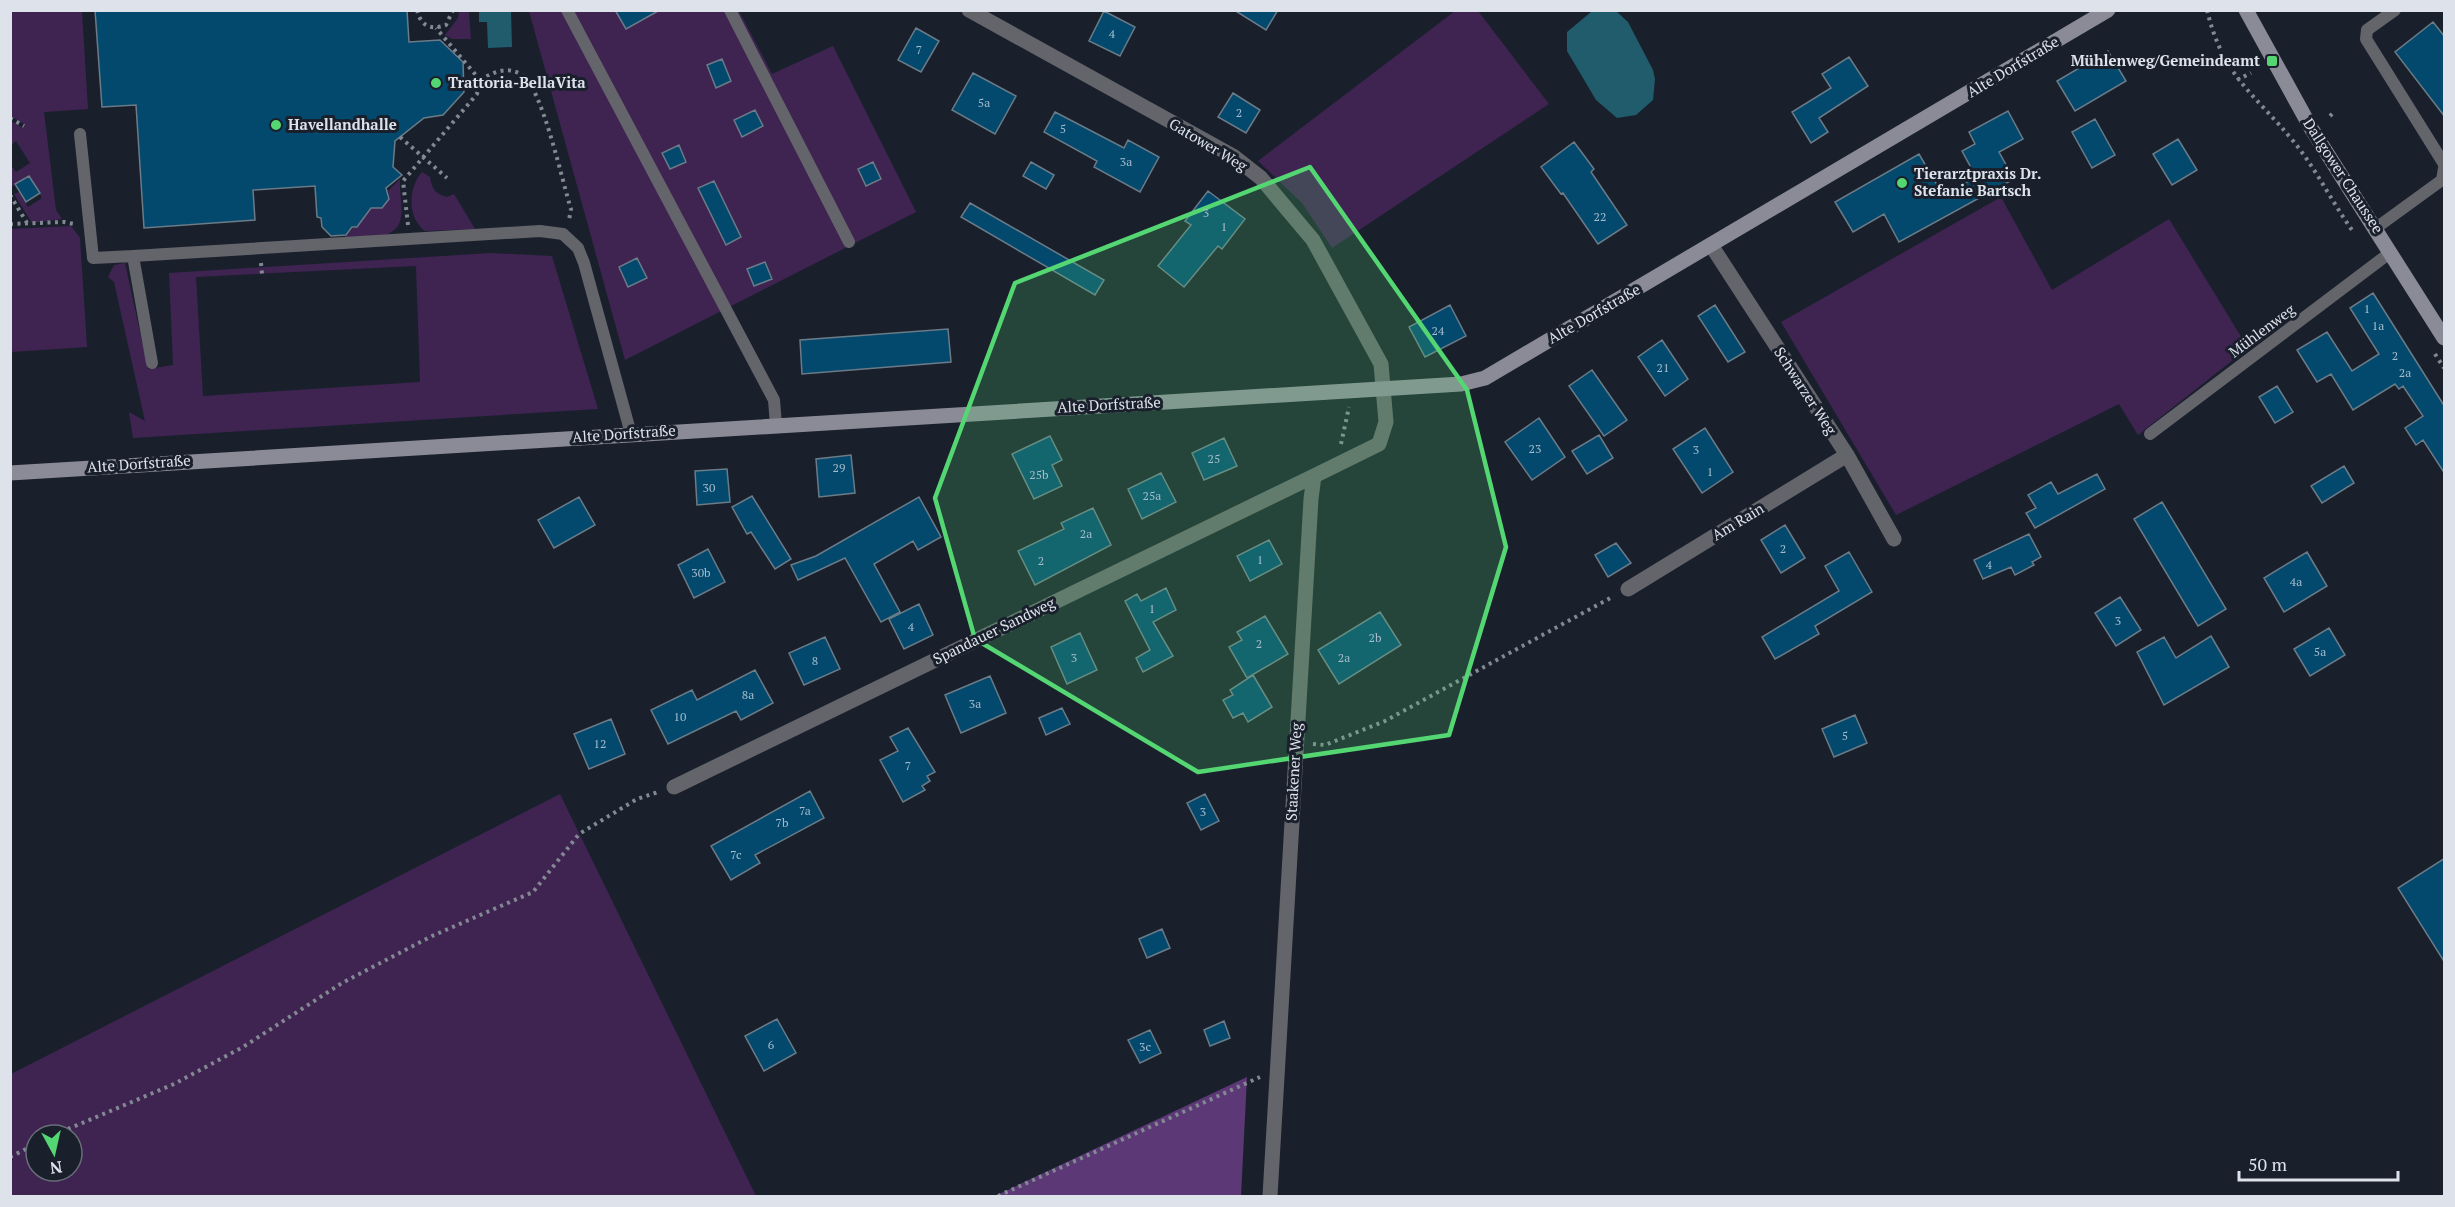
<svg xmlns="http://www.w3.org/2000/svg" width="2455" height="1207" font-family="'PT Serif',serif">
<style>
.green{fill:#3f2452;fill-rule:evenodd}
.forest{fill:#5c3877}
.water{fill:#205c6b}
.building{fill:#03496d;stroke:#6b7b87;stroke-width:1.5}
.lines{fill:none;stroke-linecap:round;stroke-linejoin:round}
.path{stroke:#838993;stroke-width:4;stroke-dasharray:3 4.5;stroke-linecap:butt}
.lane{stroke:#64646b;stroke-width:12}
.street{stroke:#64646b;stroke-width:15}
.secondary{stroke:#8b8b97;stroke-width:15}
.marked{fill:#54d672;fill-opacity:0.2;stroke:#54d672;stroke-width:4.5;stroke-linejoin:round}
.poi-dot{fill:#54d672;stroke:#19202c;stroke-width:2}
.labels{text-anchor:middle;stroke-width:6;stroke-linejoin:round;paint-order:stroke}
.number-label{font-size:12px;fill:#a6bccc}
.poi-label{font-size:15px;font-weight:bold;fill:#dde2eb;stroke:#19202c;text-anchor:start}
.street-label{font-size:15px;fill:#dde2eb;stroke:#19202c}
</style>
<rect width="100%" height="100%" fill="#19202c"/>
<path class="green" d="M11,11H82L88,109L44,112L56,210L62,219L32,223L14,194L19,192L28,207L42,198L29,176L11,187L10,164L16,172L30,163L16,141L11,145V121L23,128L24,124L11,116Z
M459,11H469L471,39H452L445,35L458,18Z
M529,11H739L772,74L833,46L916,212L625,360Z
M1455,11H1478L1549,104L1332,248L1302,203L1258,161Z
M422,172L430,177C432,189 435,194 447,197L454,194L475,229L425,231C407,218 408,188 422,172Z
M400,179C399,191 403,205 401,217C398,242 361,238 343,239L371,208H382L389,199L388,191Z
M2001,197L2052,290L2169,219L2248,348L2138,435L2119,404L1896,515L1781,322Z
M71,226L80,238L87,347L11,352V229Z
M491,253L552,256L598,409L133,438L129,412L145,421L114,282L108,277L114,265L125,263L148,369L173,365L169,273ZM416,266L420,382L203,396L196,277Z
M560,794L756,1196H11V1074ZM36,1135H72V1171H36Z"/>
<path class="forest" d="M1247,1077L1241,1196H995Z"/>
<path class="water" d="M479,11H511L512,47L488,48L487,22H479Z
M1616,11L1628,22L1653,70L1655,79L1653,100L1636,115L1617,118L1596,100L1567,51V32L1591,12Z"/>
<path class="building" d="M95,10H407L409,42L440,40L463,62L464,92L443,115L424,118L395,141L393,167L402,175L386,188L389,199L382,208H371L357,227H352L346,235L331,236L322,227L321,218L317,217L315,186L253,190L255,220L144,228L136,105L102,107Z
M615,10H660L626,29Z
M1234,10H1278L1266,30Z
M1104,11L1135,27L1120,56L1089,41Z
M2433,22L2445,37V117L2395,52Z
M916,28L939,41L921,72L898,60Z
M2108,51L2126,81L2075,111L2057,81Z
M1849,57L1868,86L1819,118L1828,132L1811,143L1792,112L1831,88L1822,74Z
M722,59L731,81L716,88L707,65Z
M973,73L1016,96L995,134L952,110Z
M1233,93L1260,110L1246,133L1218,117Z
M755,110L763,126L742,137L734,120Z
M2008,111L2023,139L1999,152L2014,179L1899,242L1884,214L1853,232L1835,202L1919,154L1943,195L1976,177L1962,151L1975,144L1969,132Z
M1055,112L1124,148L1128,140L1159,157L1140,192L1094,167L1097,161L1044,132Z
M2095,119L2115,155L2092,168L2072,132Z
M2178,139L2197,170L2172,185L2153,154Z
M1574,142L1594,169L1591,172L1627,225L1598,244L1563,193L1561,194L1541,167Z
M679,145L686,162L670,169L662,153Z
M873,162L881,179L866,186L858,169Z
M1031,162L1054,175L1046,189L1023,176Z
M29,176L40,193L26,202L15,184Z
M714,181L741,237L726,245L698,188Z
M1208,191L1245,219L1222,249L1218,246L1184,287L1158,266L1191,225L1185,221Z
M970,203L1104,280L1095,295L961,217Z
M637,258L647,278L628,287L619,267Z
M765,262L772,279L754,286L747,269Z
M2373,293L2445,407V474L2423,440L2416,445L2405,428L2423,416L2403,386L2399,389L2395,384L2353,410L2331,374L2317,382L2297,350L2327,332L2352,371L2379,354L2350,308Z
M1450,305L1466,336L1425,357L1409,327Z
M1715,305L1745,352L1728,362L1698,316Z
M948,329L951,362L802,374L800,340Z
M1662,340L1688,379L1665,396L1638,357Z
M1592,370L1627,420L1604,436L1569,386Z
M2277,386L2293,412L2275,423L2259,397Z
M1539,418L1565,457L1532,480L1505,442Z
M1705,428L1733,472L1702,493L1673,449Z
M1599,435L1613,458L1587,474L1572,451Z
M1050,436L1062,460L1052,465L1062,486L1034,499L1012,454Z
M1224,438L1237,466L1204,480L1192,453Z
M851,455L855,493L819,497L816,459Z
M2344,466L2354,483L2322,503L2311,486Z
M727,469L730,502L697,505L695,471Z
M1161,473L1176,502L1142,519L1128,489Z
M2097,474L2105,489L2035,528L2026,513L2036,508L2028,495L2051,482L2058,494Z
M752,496L791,559L775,569L751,532L747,534L732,507Z
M579,497L595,525L554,548L538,520Z
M919,497L941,537L918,550L913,541L874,564L900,612L881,622L845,558L798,580L791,565L816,556Z
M2162,502L2226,609L2198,626L2134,519Z
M1093,508L1111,545L1035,585L1018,551L1064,529L1061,523Z
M1785,525L1805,558L1781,573L1761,540Z
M2029,534L2041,557L2032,562L2034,565L2015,575L2011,567L1983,579L1974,560Z
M1269,540L1282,564L1250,581L1237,556Z
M1616,543L1631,563L1608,577L1595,555Z
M708,549L725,582L694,598L678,565Z
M1849,552L1872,592L1815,626L1819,634L1775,659L1762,637L1839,591L1825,566Z
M2307,552L2327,586L2284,612L2264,578Z
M1166,588L1176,610L1153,622L1173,656L1143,672L1136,658L1150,650L1125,601L1137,594L1141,601Z
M2120,597L2141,630L2116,646L2095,613Z
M919,604L933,635L904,649L889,619Z
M1380,612L1401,645L1339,684L1318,650Z
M1265,616L1288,654L1247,678L1229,647L1242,640L1237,632Z
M2329,628L2345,655L2310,676L2294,649Z
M1080,633L1097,670L1067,684L1051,647Z
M2211,636L2229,667L2164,705L2137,652L2164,637L2176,658Z
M825,637L840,669L804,685L789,653Z
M755,670L773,703L741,720L736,711L668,744L651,710L692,690L697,700Z
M1253,675L1272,707L1248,722L1243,713L1233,718L1223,700L1233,695L1230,690Z
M990,676L1006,713L961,733L945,695Z
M1062,708L1070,724L1046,735L1039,718Z
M1855,715L1867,743L1834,757L1822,729Z
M611,719L625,754L589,769L574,734Z
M908,728L935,772L927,776L930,781L922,786L925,790L903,802L880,760L898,751L890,737Z
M810,791L824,818L755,855L760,863L731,880L711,846Z
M1205,794L1219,821L1201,830L1187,803Z
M2445,858V963L2398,888Z
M1162,929L1170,948L1147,958L1139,939Z
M777,1019L796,1053L764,1071L745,1036Z
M1224,1021L1230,1038L1210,1046L1204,1030Z
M1150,1030L1161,1053L1140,1063L1128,1040Z"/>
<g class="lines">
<path class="path" d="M417,10C421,27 431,30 446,25L453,10
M2207,10C2223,77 2254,93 2294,142C2316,169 2332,202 2352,230
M480,80C493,72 509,65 523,76C543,91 562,181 571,209L569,220
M2237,80L2251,73
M2330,116L2333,113
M10,118L24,126
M400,137L447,178
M10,195L27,223
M10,224L64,222L74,224
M408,225L403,181L477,94L480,80L436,28
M261,263L262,274
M2435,354L2444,368
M1341,444L1349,407
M1313,744L1325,745L1385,721L1614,596
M54,1135L174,1084L243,1047L342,983L432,936L533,892L579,834L637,799L658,792
M10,1157L36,1144
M998,1196L1260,1077"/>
<path class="lane" d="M567,10L774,400L776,425
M730,10L849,242
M2395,10L2367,30L2366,39L2444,164
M80,134L93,258L133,256
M2376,228L2442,180L2444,168
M152,363L133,256L540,231L563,234L578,248L584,263L631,434
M2150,434L2391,252"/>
<path class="street" d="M969,10L1233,156L1261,178L1313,240L1381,364L1386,422L1379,444L1314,476L1311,499L1270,1196
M1711,245L1847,455L1894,539
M1628,589L1847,455
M674,787L1314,476"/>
<path class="secondary" d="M2246,10L2311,128L2444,338
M10,473L1461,384L1485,378L2108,10"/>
</g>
<path class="marked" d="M1310,167L1467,390L1506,547L1449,735L1198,772L975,639L935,498L1015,283Z"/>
<g class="poi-dot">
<rect x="2266" y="55" width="12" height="12" rx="3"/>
<circle cx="436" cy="83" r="6"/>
<circle cx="276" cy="125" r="6"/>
<circle cx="1902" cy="183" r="6"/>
</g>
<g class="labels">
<g class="number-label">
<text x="1112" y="38">4</text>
<text x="919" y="54">7</text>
<text x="984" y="107">5a</text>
<text x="1239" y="117">2</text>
<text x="1063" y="133">5</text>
<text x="1126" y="166">3a</text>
<text x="1206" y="217">3</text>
<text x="1600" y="221">22</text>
<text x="1224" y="231">1</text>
<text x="2367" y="313">1</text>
<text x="2378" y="330">1a</text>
<text x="1438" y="335">24</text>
<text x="2395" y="360">2</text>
<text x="1663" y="372">21</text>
<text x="2405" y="377">2a</text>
<text x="1535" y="453">23</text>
<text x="1696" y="454">3</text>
<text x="1214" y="463">25</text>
<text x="839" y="472">29</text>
<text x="1710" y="476">1</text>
<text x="1039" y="479">25b</text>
<text x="709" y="492">30</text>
<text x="1152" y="500">25a</text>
<text x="1086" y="538">2a</text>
<text x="1783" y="553">2</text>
<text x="1260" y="564">1</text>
<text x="1041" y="565">2</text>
<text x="1989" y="569">4</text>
<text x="701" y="577">30b</text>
<text x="2296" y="586">4a</text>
<text x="1152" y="613">1</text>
<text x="2118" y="625">3</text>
<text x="911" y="631">4</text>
<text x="1375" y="642">2b</text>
<text x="1259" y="648">2</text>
<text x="2320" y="656">5a</text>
<text x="1074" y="662">3</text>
<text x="1344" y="662">2a</text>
<text x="815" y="665">8</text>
<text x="748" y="699">8a</text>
<text x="975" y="708">3a</text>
<text x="680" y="721">10</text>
<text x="1845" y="740">5</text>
<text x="600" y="748">12</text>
<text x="908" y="770">7</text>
<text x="805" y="815">7a</text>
<text x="1203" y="816">3</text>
<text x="782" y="827">7b</text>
<text x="736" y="859">7c</text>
<text x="771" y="1049">6</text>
<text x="1145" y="1051">3c</text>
</g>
<g class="poi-label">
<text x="2260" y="66" text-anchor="end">Mühlenweg/Gemeindeamt</text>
<text x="448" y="88">Trattoria-BellaVita</text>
<text x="288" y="130">Havellandhalle</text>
<text x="1914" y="179">Tierarztpraxis Dr.<tspan x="1914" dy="17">Stefanie Bartsch</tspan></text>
</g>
<g class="street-label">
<text transform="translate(2013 67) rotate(-31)" y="5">Alte Dorfstraße</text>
<text transform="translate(1208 145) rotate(31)" y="5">Gatower Weg</text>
<text transform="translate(2343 176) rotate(57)" y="5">Dallgower Chaussee</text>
<text transform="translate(1594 314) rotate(-30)" y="5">Alte Dorfstraße</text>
<text transform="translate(2262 331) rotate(-37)" y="5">Mühlenweg</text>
<text transform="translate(1805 391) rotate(57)" y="5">Schwarzer Weg</text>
<text transform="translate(1109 405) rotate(-3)" y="5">Alte Dorfstraße</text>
<text transform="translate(624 434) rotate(-4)" y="5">Alte Dorfstraße</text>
<text transform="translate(139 464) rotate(-4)" y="5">Alte Dorfstraße</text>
<text transform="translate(1738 522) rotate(-31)" y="5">Am Rain</text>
<text transform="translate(994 631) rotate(-26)" y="5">Spandauer Sandweg</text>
<text transform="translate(1294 772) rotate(-87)" y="5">Staakener Weg</text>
</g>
</g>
<rect width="2455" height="1207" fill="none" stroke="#dde2eb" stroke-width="24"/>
<g transform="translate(54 1153) rotate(172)"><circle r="28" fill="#19202c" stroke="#676e78" stroke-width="1.5"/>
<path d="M0-4.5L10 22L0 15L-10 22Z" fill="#54d672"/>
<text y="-9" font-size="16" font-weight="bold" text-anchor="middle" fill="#dde2eb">N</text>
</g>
<path d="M2239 1171v9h159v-9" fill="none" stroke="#dde2eb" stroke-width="3"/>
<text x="2248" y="1171" font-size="18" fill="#dde2eb" stroke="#19202c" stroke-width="4.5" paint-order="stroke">50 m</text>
</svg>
